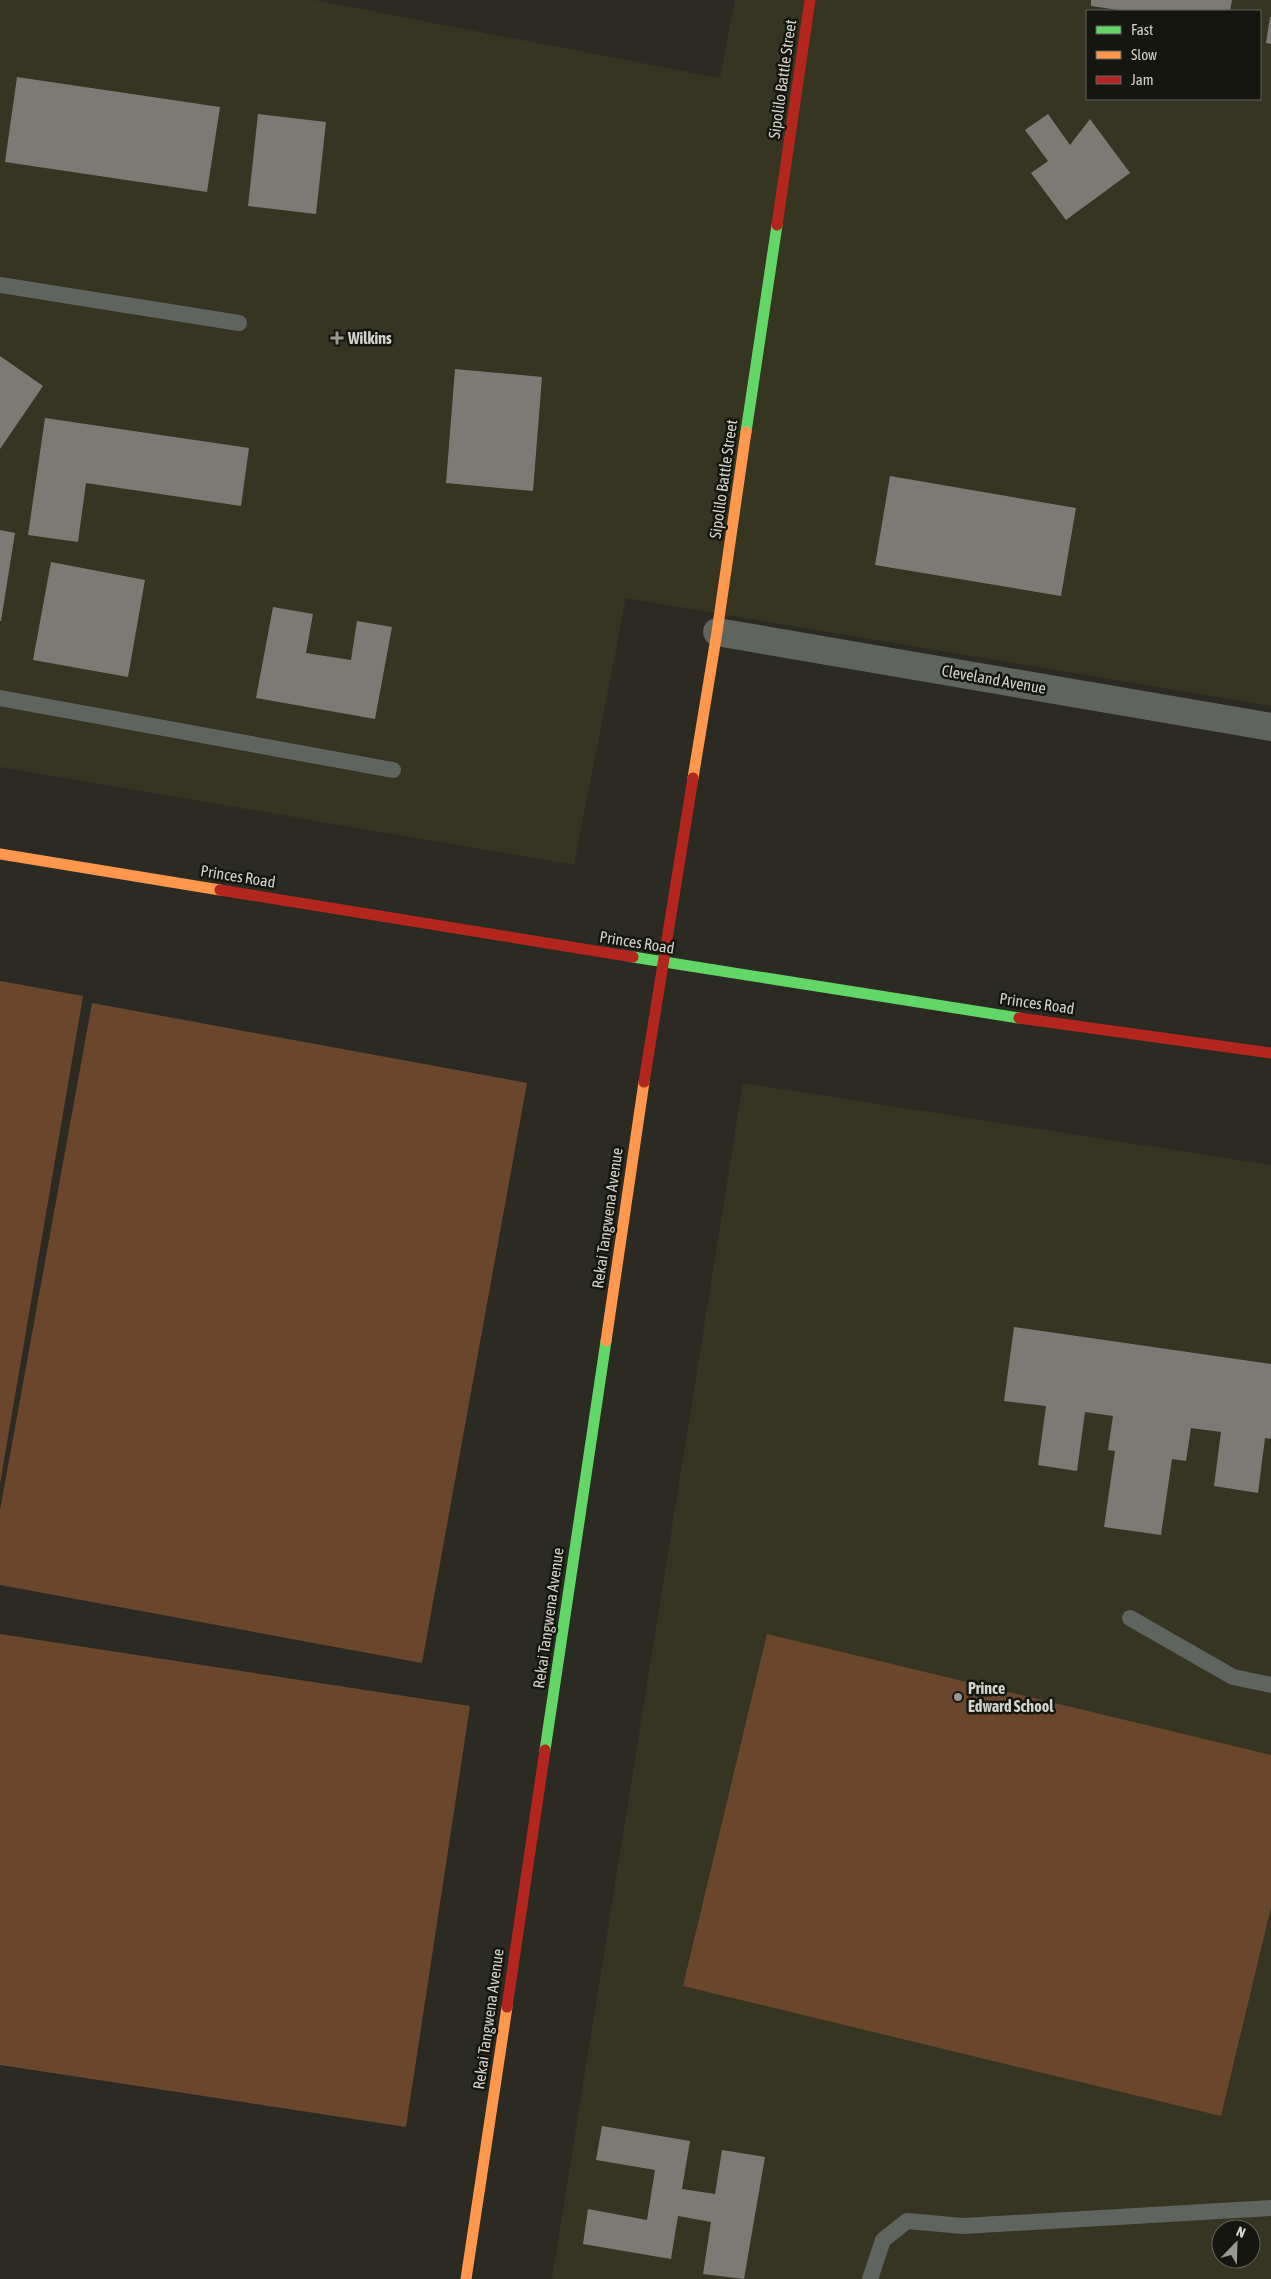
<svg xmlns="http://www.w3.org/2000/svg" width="1271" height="2279" font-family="'Asap Condensed',sans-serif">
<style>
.built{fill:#353522;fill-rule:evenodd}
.green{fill:#6a462d}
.building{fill:#7c7a74}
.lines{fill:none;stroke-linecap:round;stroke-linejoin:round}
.lane{stroke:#60645e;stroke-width:16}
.street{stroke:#60645e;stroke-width:28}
.fast{stroke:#63d668;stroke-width:11}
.slow{stroke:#ff974d;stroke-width:11}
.jam{stroke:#b3261e;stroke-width:11}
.poi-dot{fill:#989890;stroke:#161610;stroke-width:2}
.labels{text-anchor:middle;stroke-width:5;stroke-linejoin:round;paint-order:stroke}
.street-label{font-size:16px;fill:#d2d3ca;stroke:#161610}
.poi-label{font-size:16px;font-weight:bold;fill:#d2d3ca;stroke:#161610;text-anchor:start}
</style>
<rect width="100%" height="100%" fill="#2b2b24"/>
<path class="built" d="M0,0H314L720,78L735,0H1271V706L626,598L574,865L0,767ZM1087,11H1260V99H1087Z
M743,1083L1271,1165V2279H552ZM1221,2229H1251V2259H1221Z"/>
<path class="green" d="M0,981L83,996L0,1484Z
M92,1003L527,1083L422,1663L0,1585V1510Z
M0,1634L470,1706L406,2127L0,2065Z
M767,1634L1271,1755V1907L1221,2116L683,1986Z"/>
<path class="building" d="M1091,0H1232L1230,11H1125L1091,6Z
M1270,17H1271V44L1266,43Z
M17,77L220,107L207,192L5,162Z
M258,114L326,122L316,214L248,206Z
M1048,114L1070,145L1090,119L1130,173L1066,220L1031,173L1048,161L1025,130Z
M0,356L43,386L0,449Z
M455,369L542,377L533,491L446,483Z
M45,418L249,448L241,506L86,483L78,542L28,535Z
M890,476L1076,508L1061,596L875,565Z
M0,530L15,533L1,621H0Z
M51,562L145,580L128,677L33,660Z
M273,607L313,614L306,653L351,660L357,621L392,627L375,719L256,698Z
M1014,1327L1271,1364V1439L1265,1438L1258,1493L1214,1486L1221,1432L1191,1428L1186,1461L1172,1459L1161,1535L1104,1527L1115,1451L1108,1450L1113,1416L1085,1412L1077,1471L1038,1465L1046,1406L1004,1401Z
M602,2126L690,2141L682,2189L715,2194L722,2150L765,2157L744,2279L703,2274L711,2222L678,2216L671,2259L583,2244L588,2209L647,2220L655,2170L596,2160Z"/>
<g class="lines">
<path class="lane" d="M0,285L239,323
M0,698L393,770
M1130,1618L1233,1677L1271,1685
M870,2279L883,2240L907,2221L963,2226L1271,2208"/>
<path class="street" d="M717,632L1271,727"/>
<path class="fast" d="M746,432L777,225
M633,957L1019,1018
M545,1750L606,1341"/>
<path class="slow" d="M693,778L717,632L746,432
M0,854L220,890
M606,1341L644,1082
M466,2279L507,2007"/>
<path class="jam" d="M777,225L810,0
M220,890L633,957
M1019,1018L1271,1053
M644,1082L693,778
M507,2007L545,1750"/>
</g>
<g class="poi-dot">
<path d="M334.5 330.5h5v5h5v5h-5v5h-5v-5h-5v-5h5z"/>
<circle cx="958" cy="1697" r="5"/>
</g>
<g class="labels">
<g class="street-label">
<text transform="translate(782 79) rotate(-82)" y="6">Sipolilo Battle Street</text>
<text transform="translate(723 479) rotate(-82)" y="6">Sipolilo Battle Street</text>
<text transform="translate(994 679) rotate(10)" y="6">Cleveland Avenue</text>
<text transform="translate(238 876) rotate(9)" y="6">Princes Road</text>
<text transform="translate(637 942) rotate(9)" y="6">Princes Road</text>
<text transform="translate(1037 1003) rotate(8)" y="6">Princes Road</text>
<text transform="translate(607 1218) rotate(-82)" y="6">Rekai Tangwena Avenue</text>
<text transform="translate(548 1618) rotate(-82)" y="6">Rekai Tangwena Avenue</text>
<text transform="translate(488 2019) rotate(-82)" y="6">Rekai Tangwena Avenue</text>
</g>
<g class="poi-label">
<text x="348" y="344">Wilkins</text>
<text x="968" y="1694">Prince<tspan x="968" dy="18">Edward School</tspan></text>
</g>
</g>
<rect x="1086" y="10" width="175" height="90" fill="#161610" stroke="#61625a"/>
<rect x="1096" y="26" width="25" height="8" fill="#63d668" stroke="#61625a"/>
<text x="1131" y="35" font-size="15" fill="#d2d3ca">Fast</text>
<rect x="1096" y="51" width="25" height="8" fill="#ff974d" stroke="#61625a"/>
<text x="1131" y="60" font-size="15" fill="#d2d3ca">Slow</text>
<rect x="1096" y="76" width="25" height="8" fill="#b3261e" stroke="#61625a"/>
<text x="1131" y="85" font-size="15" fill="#d2d3ca">Jam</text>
<g transform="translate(1236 2244) rotate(23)"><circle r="24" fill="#161610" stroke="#61625a"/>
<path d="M0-4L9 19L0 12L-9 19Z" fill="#989890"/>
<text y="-8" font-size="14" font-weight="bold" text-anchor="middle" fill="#d2d3ca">N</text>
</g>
</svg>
